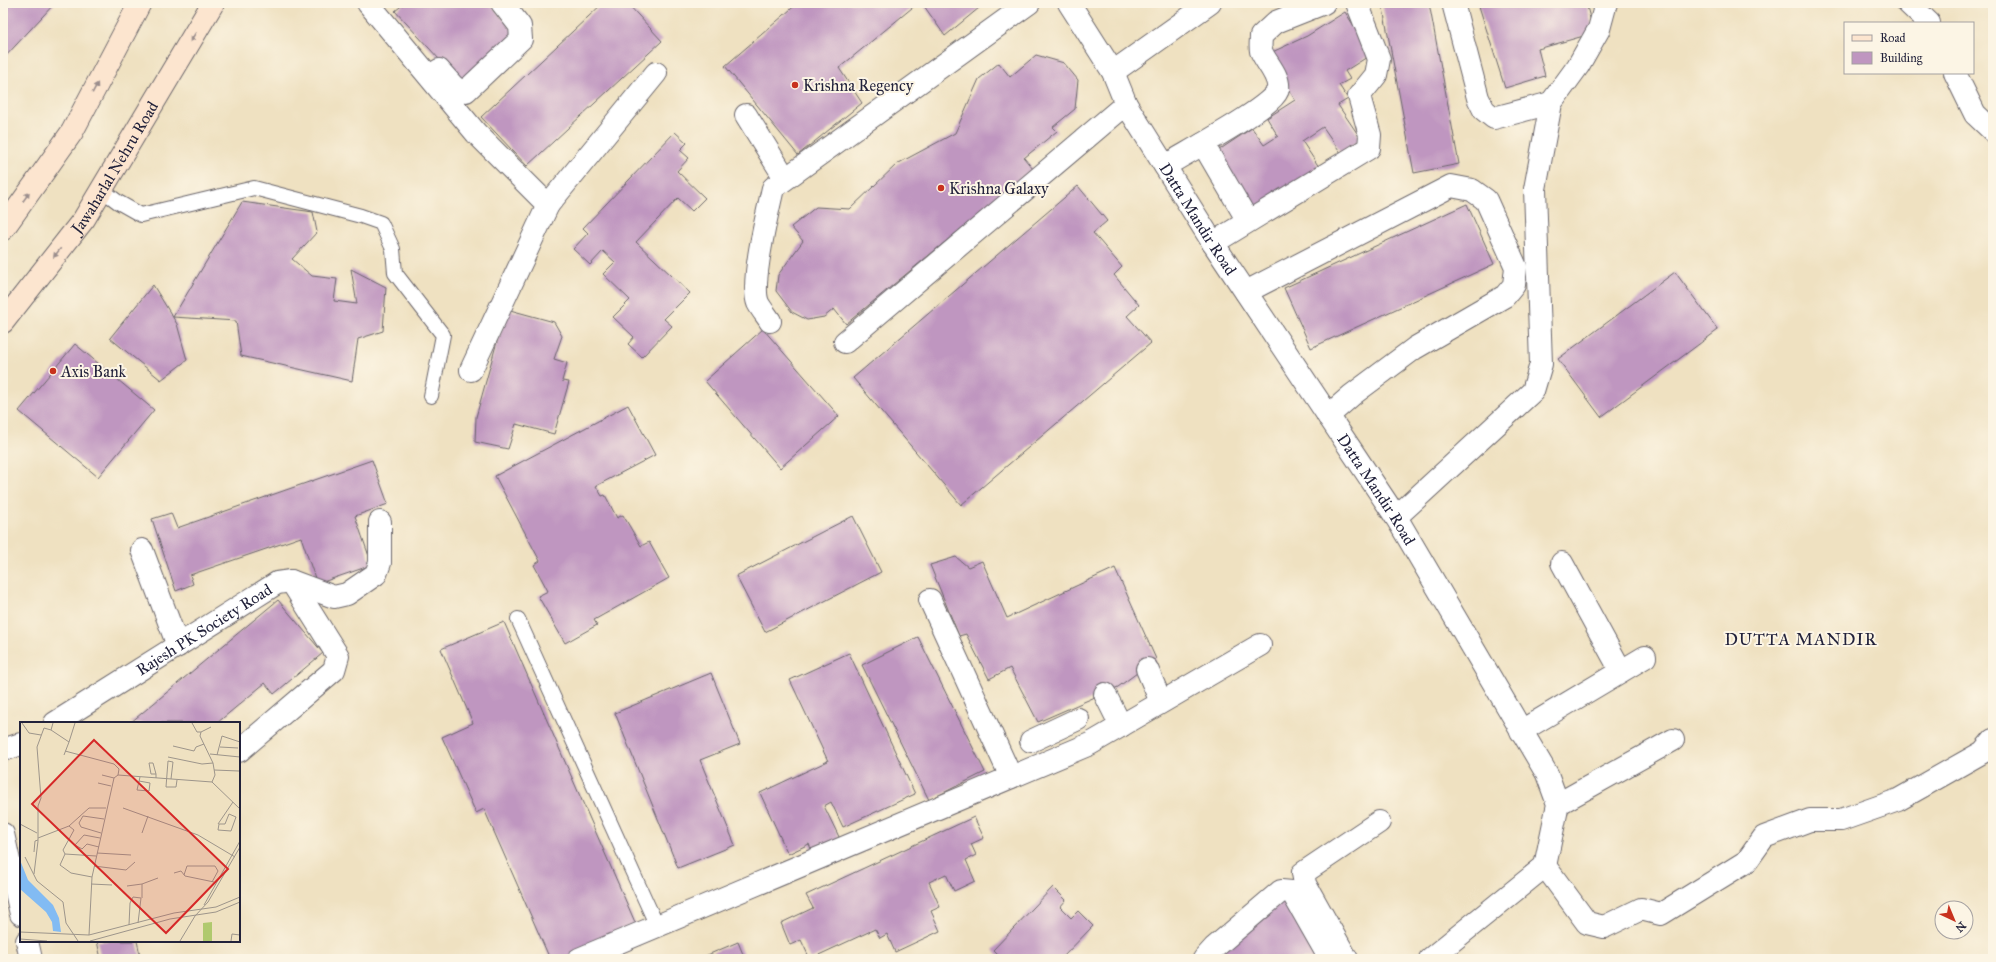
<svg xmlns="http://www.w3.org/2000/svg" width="1996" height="962" font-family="'IM FELL Great Primer',serif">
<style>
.building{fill:#bf96c0}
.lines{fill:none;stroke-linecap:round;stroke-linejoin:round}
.service-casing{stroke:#6a656a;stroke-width:16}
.minor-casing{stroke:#6a656a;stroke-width:24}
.secondary-casing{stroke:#6a656a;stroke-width:24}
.service{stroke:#fff;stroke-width:14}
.minor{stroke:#fff;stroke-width:22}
.secondary{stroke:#fce5cf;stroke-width:22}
.oneway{fill:#9a8d8c}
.poi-dot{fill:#c8321e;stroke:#fcf5e5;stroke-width:1.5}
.labels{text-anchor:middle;stroke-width:4;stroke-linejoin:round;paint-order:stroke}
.poi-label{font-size:16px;fill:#22223b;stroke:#fcf5e5;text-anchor:start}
.street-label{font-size:16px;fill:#22223b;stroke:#fcf5e5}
.neighbourhood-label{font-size:17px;letter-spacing:1px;fill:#22223b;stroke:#fcf5e5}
.inset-road{fill:none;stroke:#9d958b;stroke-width:1}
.view{fill:#d62828;fill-opacity:0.15;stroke:#d62828;stroke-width:2}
.inset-edge{fill:none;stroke:#22223b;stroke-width:2}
</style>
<rect width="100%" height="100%" fill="#fcf5e5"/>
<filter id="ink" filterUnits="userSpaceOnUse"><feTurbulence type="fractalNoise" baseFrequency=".025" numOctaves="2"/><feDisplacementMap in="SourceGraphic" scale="8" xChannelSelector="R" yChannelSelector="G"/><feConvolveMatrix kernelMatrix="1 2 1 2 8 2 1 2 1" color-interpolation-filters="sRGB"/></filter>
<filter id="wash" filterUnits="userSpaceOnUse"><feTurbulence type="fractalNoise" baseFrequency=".012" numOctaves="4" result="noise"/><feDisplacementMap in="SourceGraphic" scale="16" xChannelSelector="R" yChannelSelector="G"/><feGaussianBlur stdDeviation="0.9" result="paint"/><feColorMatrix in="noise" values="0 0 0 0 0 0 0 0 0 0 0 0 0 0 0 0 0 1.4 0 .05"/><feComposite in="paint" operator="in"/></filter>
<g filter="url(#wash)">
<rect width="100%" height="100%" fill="#efe1c1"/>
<g id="blocks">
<path class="building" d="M3,3H55L3,59Z
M405,3H489L517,34L462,84L395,11Z
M603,3H627L662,41L527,166L481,117Z
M798,3H918L839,68L862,103L798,155L725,66Z
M922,3H985L945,36Z
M1382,3H1429L1459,164L1414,173Z
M1478,3H1586L1594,33L1538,49L1545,76L1505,88Z
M1345,12L1372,54L1345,71L1350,79L1339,85L1348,99L1338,105L1361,139L1341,153L1323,127L1302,141L1319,167L1249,214L1213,154L1252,128L1264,145L1278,136L1267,118L1295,100L1268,54L1307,36Z
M1036,55L1064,63L1078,80L1075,109L1053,127L1057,131L1024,158L1033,169L846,324L834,309L824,317L807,320L792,312L776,291L778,275L803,241L791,227L816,207L850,209L897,164L955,133L979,79L999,63L1010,77Z
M675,132L687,143L680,150L689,158L677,171L705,198L692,211L678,198L636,242L690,293L664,319L672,326L642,357L628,344L634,337L613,317L630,300L603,274L615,262L603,251L590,265L573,249L588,233L583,228Z
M1078,186L1107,221L1093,233L1122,267L1114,275L1139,305L1127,316L1151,343L961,505L853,378Z
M242,202L313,212L317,232L292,259L312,276L337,279L334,301L357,304L351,269L386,287L383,331L358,339L352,381L241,356L236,321L173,317Z
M1467,204L1494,264L1311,348L1284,288Z
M1675,272L1718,330L1601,417L1558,359Z
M153,285L177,324L187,360L161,380L110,338Z
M510,310L554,322L562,336L554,359L567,363L562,381L569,382L554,434L516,424L508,449L475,442L476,417L498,338Z
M763,329L839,416L780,468L705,381Z
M75,344L154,410L98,477L19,411Z
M628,405L655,455L596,486L602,496L605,495L617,518L623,515L641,546L649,542L669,578L594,620L597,625L565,643L538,596L548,591L534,565L540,561L495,476Z
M372,460L388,504L355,516L372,565L317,584L301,537L190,575L193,584L176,591L152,519L171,513L177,528Z
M853,516L881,572L765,632L736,576Z
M956,557L968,567L982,561L1007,618L1115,568L1156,659L1118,687L1038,722L1010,668L989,679L966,634L959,636L930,565Z
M278,600L323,653L274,694L265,683L217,723H130Z
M504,622L638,929L569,959H550L484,809L476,813L442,737L473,723L441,649Z
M918,637L985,772L929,800L862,665Z
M849,653L915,794L843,827L831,802L824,806L841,841L813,854L809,844L788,854L760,793L828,761L790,680Z
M711,673L740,744L700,760L735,845L678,868L615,713Z
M974,817L984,838L971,844L976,855L966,860L975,881L954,891L946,874L929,882L940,907L931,911L940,931L895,952L887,934L880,938L875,929L810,959L801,940L790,945L781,923L813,908L806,895Z
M1053,887L1066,900L1060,907L1071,918L1078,911L1093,926L1061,959H1021L1016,955L1012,959H1002L993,950Z
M1286,898L1321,959H1212Z
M97,941H137L141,959H101Z
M738,942L745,959H706L705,956Z"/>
</g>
</g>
<g filter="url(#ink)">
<use href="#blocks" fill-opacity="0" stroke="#6a656a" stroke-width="1"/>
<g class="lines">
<defs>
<path id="service" d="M102,190L118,202L141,215L254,188L361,216L381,223L393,249L395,273L443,335L431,396
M518,619L657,926"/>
<g id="minor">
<path d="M368,3L476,133L548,205L656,73"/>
<path id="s1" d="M1069,3L1113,72L1126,104L1213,243L1396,517L1547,774L1558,804L1545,866L1430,959"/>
<path d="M1453,3L1478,98L1484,110L1494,118L1551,103"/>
<path d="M1908,3L1929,23"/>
<path d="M439,70L455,88L466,91L521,39L520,26L502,3"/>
<path d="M1113,72L1210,3"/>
<path d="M1955,73L1975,114L1993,131"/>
<path d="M746,115L785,178"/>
<path d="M1203,144L1248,221"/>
<path d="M1165,166C1182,155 1277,105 1278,89C1280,76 1266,63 1261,51C1260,47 1261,40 1261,36L1276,22L1324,3"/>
<path d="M1213,243L1369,148L1370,135L1359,96L1376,75L1379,59L1357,3"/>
<path d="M1246,292L1451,186L1472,190L1486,200L1516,267L1514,285L1505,296L1415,348L1352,395L1328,416"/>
<path d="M770,321C767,316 761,309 758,303C750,283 768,211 773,188L1029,3"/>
<path d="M845,342L1126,104"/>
<path d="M471,370L548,205"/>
<path d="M1396,517L1533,391L1541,364L1535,189L1551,103L1578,66L1599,29L1606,3"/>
<path d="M142,550L178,646"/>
<path d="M1562,563L1621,671"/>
<path d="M930,600L1011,777"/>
<path d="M1147,669L1161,702"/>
<path d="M1105,694L1121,726"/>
<path id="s2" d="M55,723L277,583L291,581L334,597L347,594L376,574L380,563V522"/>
<path d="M1521,731L1645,657"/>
<path d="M1031,741L1078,719"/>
<path d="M3,750L21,744"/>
<path d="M239,751L334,670L338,656L291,581"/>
<path d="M1558,804L1673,740"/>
<path d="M3,834L21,914"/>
<path d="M1545,866L1587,923L1604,927L1641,909L1661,914L1747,861L1764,837L1810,820H1841L1898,800L1983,752L1993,740"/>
<path d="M27,941L31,959"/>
<path d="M579,959L1090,744L1260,645"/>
<path d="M1204,959L1214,948L1281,891L1292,892L1330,959"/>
<path d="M1347,959L1305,884L1303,873L1379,822"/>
</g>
<g id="secondary">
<path d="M3,229L72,132L140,3"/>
<path id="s3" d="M3,322L84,219L213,3"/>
</g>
</defs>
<use href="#service" class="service-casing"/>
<use href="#minor" class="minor-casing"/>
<use href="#secondary" class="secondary-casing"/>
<use href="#service" class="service"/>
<use href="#minor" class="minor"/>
<use href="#secondary" class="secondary"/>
</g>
<defs><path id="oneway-solid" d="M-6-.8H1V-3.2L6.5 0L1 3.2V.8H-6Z"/></defs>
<g class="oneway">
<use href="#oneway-solid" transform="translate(193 37) rotate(121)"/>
<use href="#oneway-solid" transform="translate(95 88) rotate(-62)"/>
<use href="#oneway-solid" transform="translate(26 197) rotate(-55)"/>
<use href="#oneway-solid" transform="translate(57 253) rotate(128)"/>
</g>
</g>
<g class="poi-dot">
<circle cx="795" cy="85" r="4"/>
<circle cx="941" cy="188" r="4"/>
<circle cx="53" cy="371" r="4"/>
</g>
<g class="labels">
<g class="poi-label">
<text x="803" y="91">Krishna Regency</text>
<text x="949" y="194">Krishna Galaxy</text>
<text x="61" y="377">Axis Bank</text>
</g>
<g class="street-label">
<text dy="6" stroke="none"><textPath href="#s3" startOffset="191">Jawaharlal Nehru Road</textPath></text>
<text dy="6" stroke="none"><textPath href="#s1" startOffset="252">Datta Mandir Road</textPath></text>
<text dy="6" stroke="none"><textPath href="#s1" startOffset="576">Datta Mandir Road</textPath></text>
<text dy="6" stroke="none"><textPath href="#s2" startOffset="176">Rajesh PK Society Road</textPath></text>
</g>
<g class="neighbourhood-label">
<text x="1801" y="645">DUTTA MANDIR</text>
</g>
</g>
<g transform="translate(20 722)">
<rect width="220" height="220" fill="#efe1c1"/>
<path d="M192,200V219H183V201Z" fill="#b0c96e"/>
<path d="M0,138L8,158L33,183L39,196L41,210L33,209L32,200L26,190L0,167Z" fill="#82bbf3"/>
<path class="inset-road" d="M2,1L9,11L21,13M172,1L177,10H181M191,5L181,10L180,14L193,41L195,53L192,60M31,8L49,20L55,1M153,24L174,29L176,25L184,22M200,25L218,26M45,29L94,42L99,47L98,53M190,32L220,35M44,33L49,20M197,33L202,14L220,20M148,35L182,42L193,41M194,48L219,49M136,52H131L129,41H133L136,52V56M82,53L94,56M151,57L153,40L148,39L146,65H156L157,58M119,59L130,61L129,69L117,68L120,55M78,61L91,64M103,86L178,113L215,135M209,92L216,95L211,109L198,108L199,102H205ZM0,102L17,111M198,102L213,80M81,111L61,105L59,101L63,94L84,97M122,111L128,94M18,116L49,104L69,86H86M79,125L67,122L62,127L55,123L64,113L80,116M14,130L15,119L18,118M77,131L111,133M45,132L40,143L51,151L72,155M45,132L43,128L54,108L49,104M45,132L76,134M5,135L17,159L43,180L46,201L58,219M74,144L106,148L115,140M154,151L161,149L165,154L194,160M14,152L18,119V84L21,76L17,25L24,6L31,8L33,1M164,153L167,144H195L198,149L192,160M71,162L92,163M122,162L138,156M107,164L122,162V176M184,183L220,119M109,203L110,181L113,175L121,176L118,201M0,210L69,213L154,191L196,185L220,175M69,213L72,155L94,56L98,53L192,60L220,87M0,217L27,219M70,219L150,197L196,190L220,180M160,219L175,194L188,180L220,125M211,219L212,212L220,213"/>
<path class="view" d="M74,18L208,147L146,211L12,82Z"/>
<rect width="220" height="220" class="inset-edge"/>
</g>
<rect width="1996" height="962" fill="none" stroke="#fcf5e5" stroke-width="16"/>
<rect x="1844" y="22" width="130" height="52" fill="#fcf5e5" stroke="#a5a1a1"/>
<rect x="1852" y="35" width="20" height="6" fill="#fce5cf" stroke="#a5a1a1"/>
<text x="1880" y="42" font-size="12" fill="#22223b">Road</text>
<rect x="1852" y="52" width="20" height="12" fill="#bf96c0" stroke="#a5a1a1"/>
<text x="1880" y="62" font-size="12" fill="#22223b">Building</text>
<g transform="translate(1954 920) rotate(136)"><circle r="19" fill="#fcf5e5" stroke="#a5a1a1"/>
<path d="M0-3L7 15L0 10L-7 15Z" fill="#c8321e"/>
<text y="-6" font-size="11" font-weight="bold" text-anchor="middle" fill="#22223b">N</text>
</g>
</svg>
